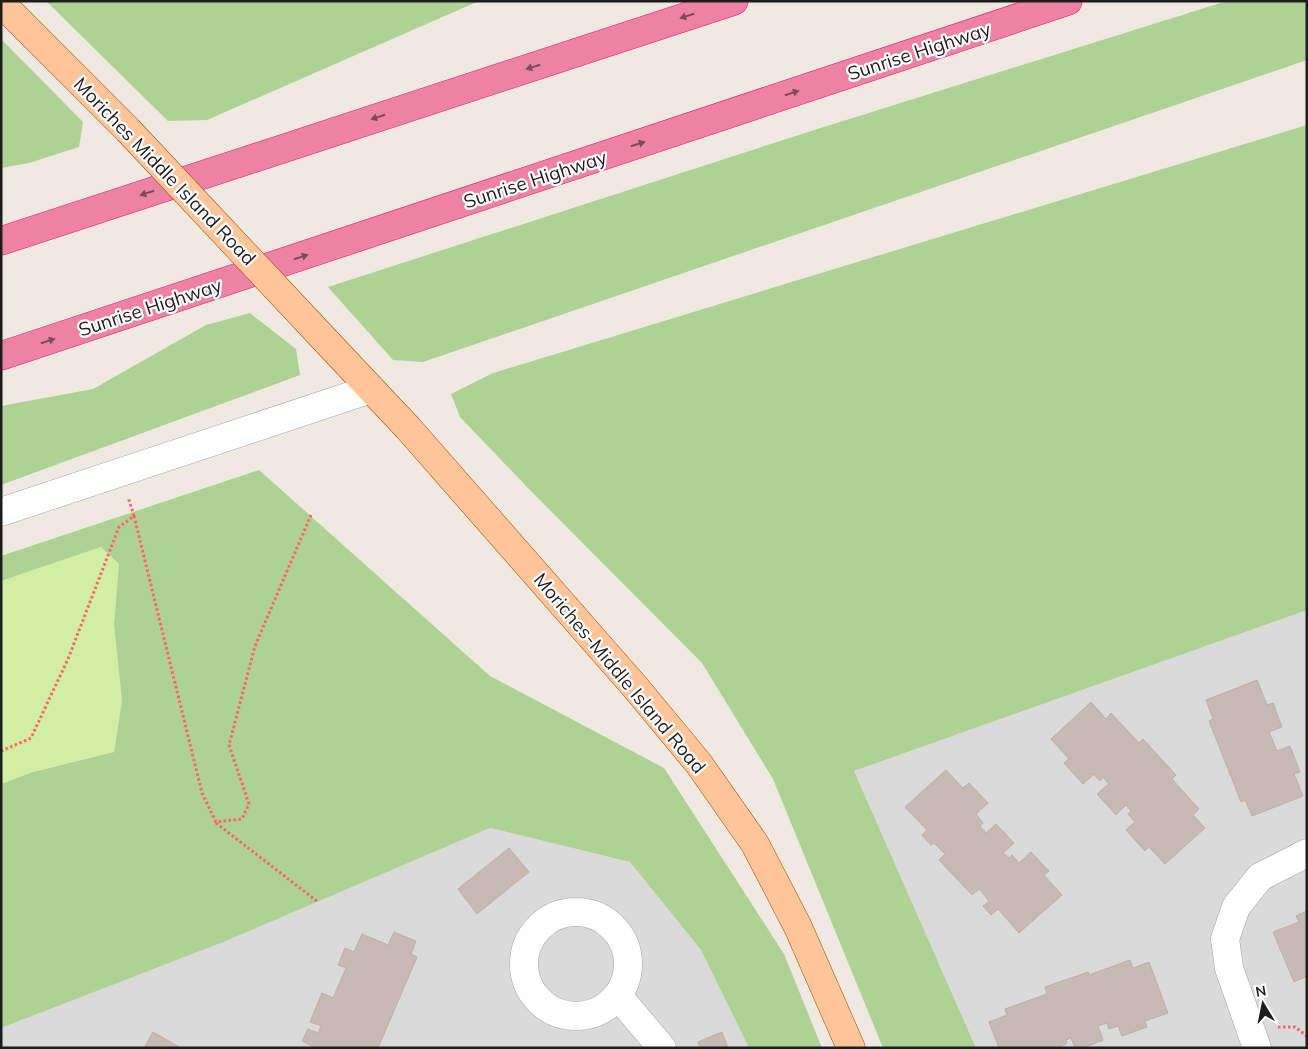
<svg xmlns="http://www.w3.org/2000/svg" width="1308" height="1049" font-family="Mulish,sans-serif">
<style>
.residential{fill:#dbdada}
.grass{fill:#d2eea3}
.forest{fill:#aed293}
.building{fill:#c7bab5;stroke:#c2aca3}
.lines{fill:none;stroke-linecap:round;stroke-linejoin:round}
.minor-casing{stroke:#a4a4a4;stroke-width:29}
.major-casing{stroke:#964f00;stroke-width:29}
.highway-casing{stroke:#e6167a;stroke-width:29}
.path{stroke:#ff6368;stroke-width:3;stroke-dasharray:2.5 2.5;stroke-linecap:butt}
.minor{stroke:#fff;stroke-width:28}
.major{stroke:#ffc497;stroke-width:28}
.highway{stroke:#ed82a5;stroke-width:28}
.major-bridge-casing{stroke:#964f00;stroke-width:29;stroke-linecap:butt}
.major-bridge{stroke:#ffc497;stroke-width:28}
.oneway{fill:#7b4a5a}
.labels{text-anchor:middle;stroke-width:4.5;stroke-linejoin:round;paint-order:stroke}
.street-label{font-size:19px;fill:#1d1d1d;stroke:#fff}
</style>
<rect width="100%" height="100%" fill="#efe9e2"/>
<path class="residential" d="M1307,610V1048H976L854,771Z
M490,828L630,862L701,950L749,1048H1V1028L226,941Z"/>
<path class="grass" d="M101,547L119,564L114,624L122,701L114,752L33,772L1,784V581Z"/>
<path class="forest" d="M46,1H479L207,120L168,121Z
M1227,1H1307V60L423,362L393,360L328,287L808,132Z
M1,39L83,122L79,147L29,163L1,168Z
M1307,125V610L854,771L976,1048H883L773,779L702,663L528,488L460,417L451,394L493,373Z
M250,313L296,349L300,375L1,485V406L93,389L206,325Z
M259,470L490,676L664,768L784,954L822,1048H749L701,950L630,862L490,828L226,941L1,1028V784L33,772L114,752L122,701L114,624L119,564L101,547L1,581V556Z"/>
<path class="building" d="M1257,680L1267,705L1273,703L1282,727L1269,732L1277,751L1290,746L1300,772L1294,774L1303,796L1252,816L1245,800L1241,802L1209,721L1213,719L1206,700Z
M1091,702L1106,719L1111,713L1139,743L1143,739L1176,775L1172,779L1199,809L1193,815L1205,828L1165,864L1149,847L1145,851L1126,830L1135,822L1128,814L1131,811L1126,805L1116,815L1097,794L1109,784L1103,777L1100,781L1094,774L1083,784L1064,763L1069,759L1051,739Z
M946,770L963,788L969,783L988,803L976,814L983,823L980,826L986,833L996,824L1014,843L1003,853L1009,858L1012,855L1019,863L1031,852L1049,871L1044,875L1062,895L1019,933L998,909L991,915L983,906L989,901L979,889L972,895L939,860L945,854L934,843L931,845L922,835L927,830L905,807Z
M509,848L529,872L477,914L458,889Z
M1307,911V976L1294,982L1273,932L1299,922L1296,916Z
M394,932L416,941L411,954L417,957L378,1048H311L312,1046L302,1041L308,1029L318,1033L321,1026L310,1022L322,993L333,998L346,968L338,965L345,948L354,952L362,934L388,945Z
M1130,960L1133,968L1149,962L1168,1013L1145,1021L1147,1027L1122,1036L1118,1026L1109,1029L1107,1023L1098,1026L1103,1040L1083,1048H1075L1071,1038L1066,1040L1067,1043L1058,1048H999L989,1022L1007,1015L1005,1009L1047,994L1045,987L1088,972L1089,975Z
M153,1032L181,1048H144Z
M722,1032L728,1048H700L698,1042Z"/>
<g class="lines">
<defs>
<path id="minor" d="M1,512L371,389
M524 964a52 52 0 1 1 104 0a52 52 0 1 1-104 0Z
M618,996L662,1048
M1257,1048L1229,968L1225,939L1236,907L1260,877L1307,853"/>
<path id="major" d="M1,3L128,130
M326,341L408,428L636,688L699,764L755,844L798,927L851,1048"/>
<path id="highway" d="M1,241L734,1
M1,356L1068,1"/>
</defs>
<use href="#minor" class="minor-casing"/>
<use href="#major" class="major-casing"/>
<use href="#highway" class="highway-casing"/>
<path class="path" d="M134,516L202,793L216,822L242,819L249,804L229,745L255,646L311,515
M1,751L31,738L68,659L119,527L134,516L128,497
M216,823L318,902
M1278,1027H1295L1307,1036"/>
<use href="#minor" class="minor"/>
<use href="#major" class="major"/>
<use href="#highway" class="highway"/>
<defs>
<path id="major-bridge" d="M128,130L326,341"/>
</defs>
<use href="#major-bridge" class="major-bridge-casing"/>
<use href="#major-bridge" class="major-bridge"/>
</g>
<defs><path id="oneway-solid" d="M-6-.8H1V-3.2L6.5 0L1 3.2V.8H-6Z" transform="scale(1.25)"/></defs>
<g class="oneway">
<use href="#oneway-solid" transform="translate(687 16) rotate(162)"/>
<use href="#oneway-solid" transform="translate(533 67) rotate(162)"/>
<use href="#oneway-solid" transform="translate(792 93) rotate(-18)"/>
<use href="#oneway-solid" transform="translate(378 117) rotate(162)"/>
<use href="#oneway-solid" transform="translate(638 144) rotate(-18)"/>
<use href="#oneway-solid" transform="translate(147 193) rotate(162)"/>
<use href="#oneway-solid" transform="translate(301 257) rotate(-18)"/>
<use href="#oneway-solid" transform="translate(48 341) rotate(-18)"/>
</g>
<g class="labels">
<g class="street-label">
<text transform="translate(919 51) rotate(-18)" y="7">Sunrise Highway</text>
<text transform="translate(165 171) rotate(46)" y="7">Moriches Middle Island Road</text>
<text transform="translate(535 179) rotate(-18)" y="7">Sunrise Highway</text>
<text transform="translate(150 307) rotate(-18)" y="7">Sunrise Highway</text>
<text transform="translate(620 673) rotate(50)" y="7">Moriches-Middle Island Road</text>
</g>
</g>
<rect width="1308" height="1049" fill="none" stroke="#1d1d1d" stroke-width="5"/>
<g transform="translate(1263 1004) rotate(350)" stroke="#ffffff" stroke-width="4" paint-order="stroke">
<path d="M0-4L9 19L0 12L-9 19Z" fill="#1d1d1d"/>
<text y="-8" font-size="14" font-weight="bold" text-anchor="middle" fill="#1d1d1d">N</text>
</g>
</svg>
